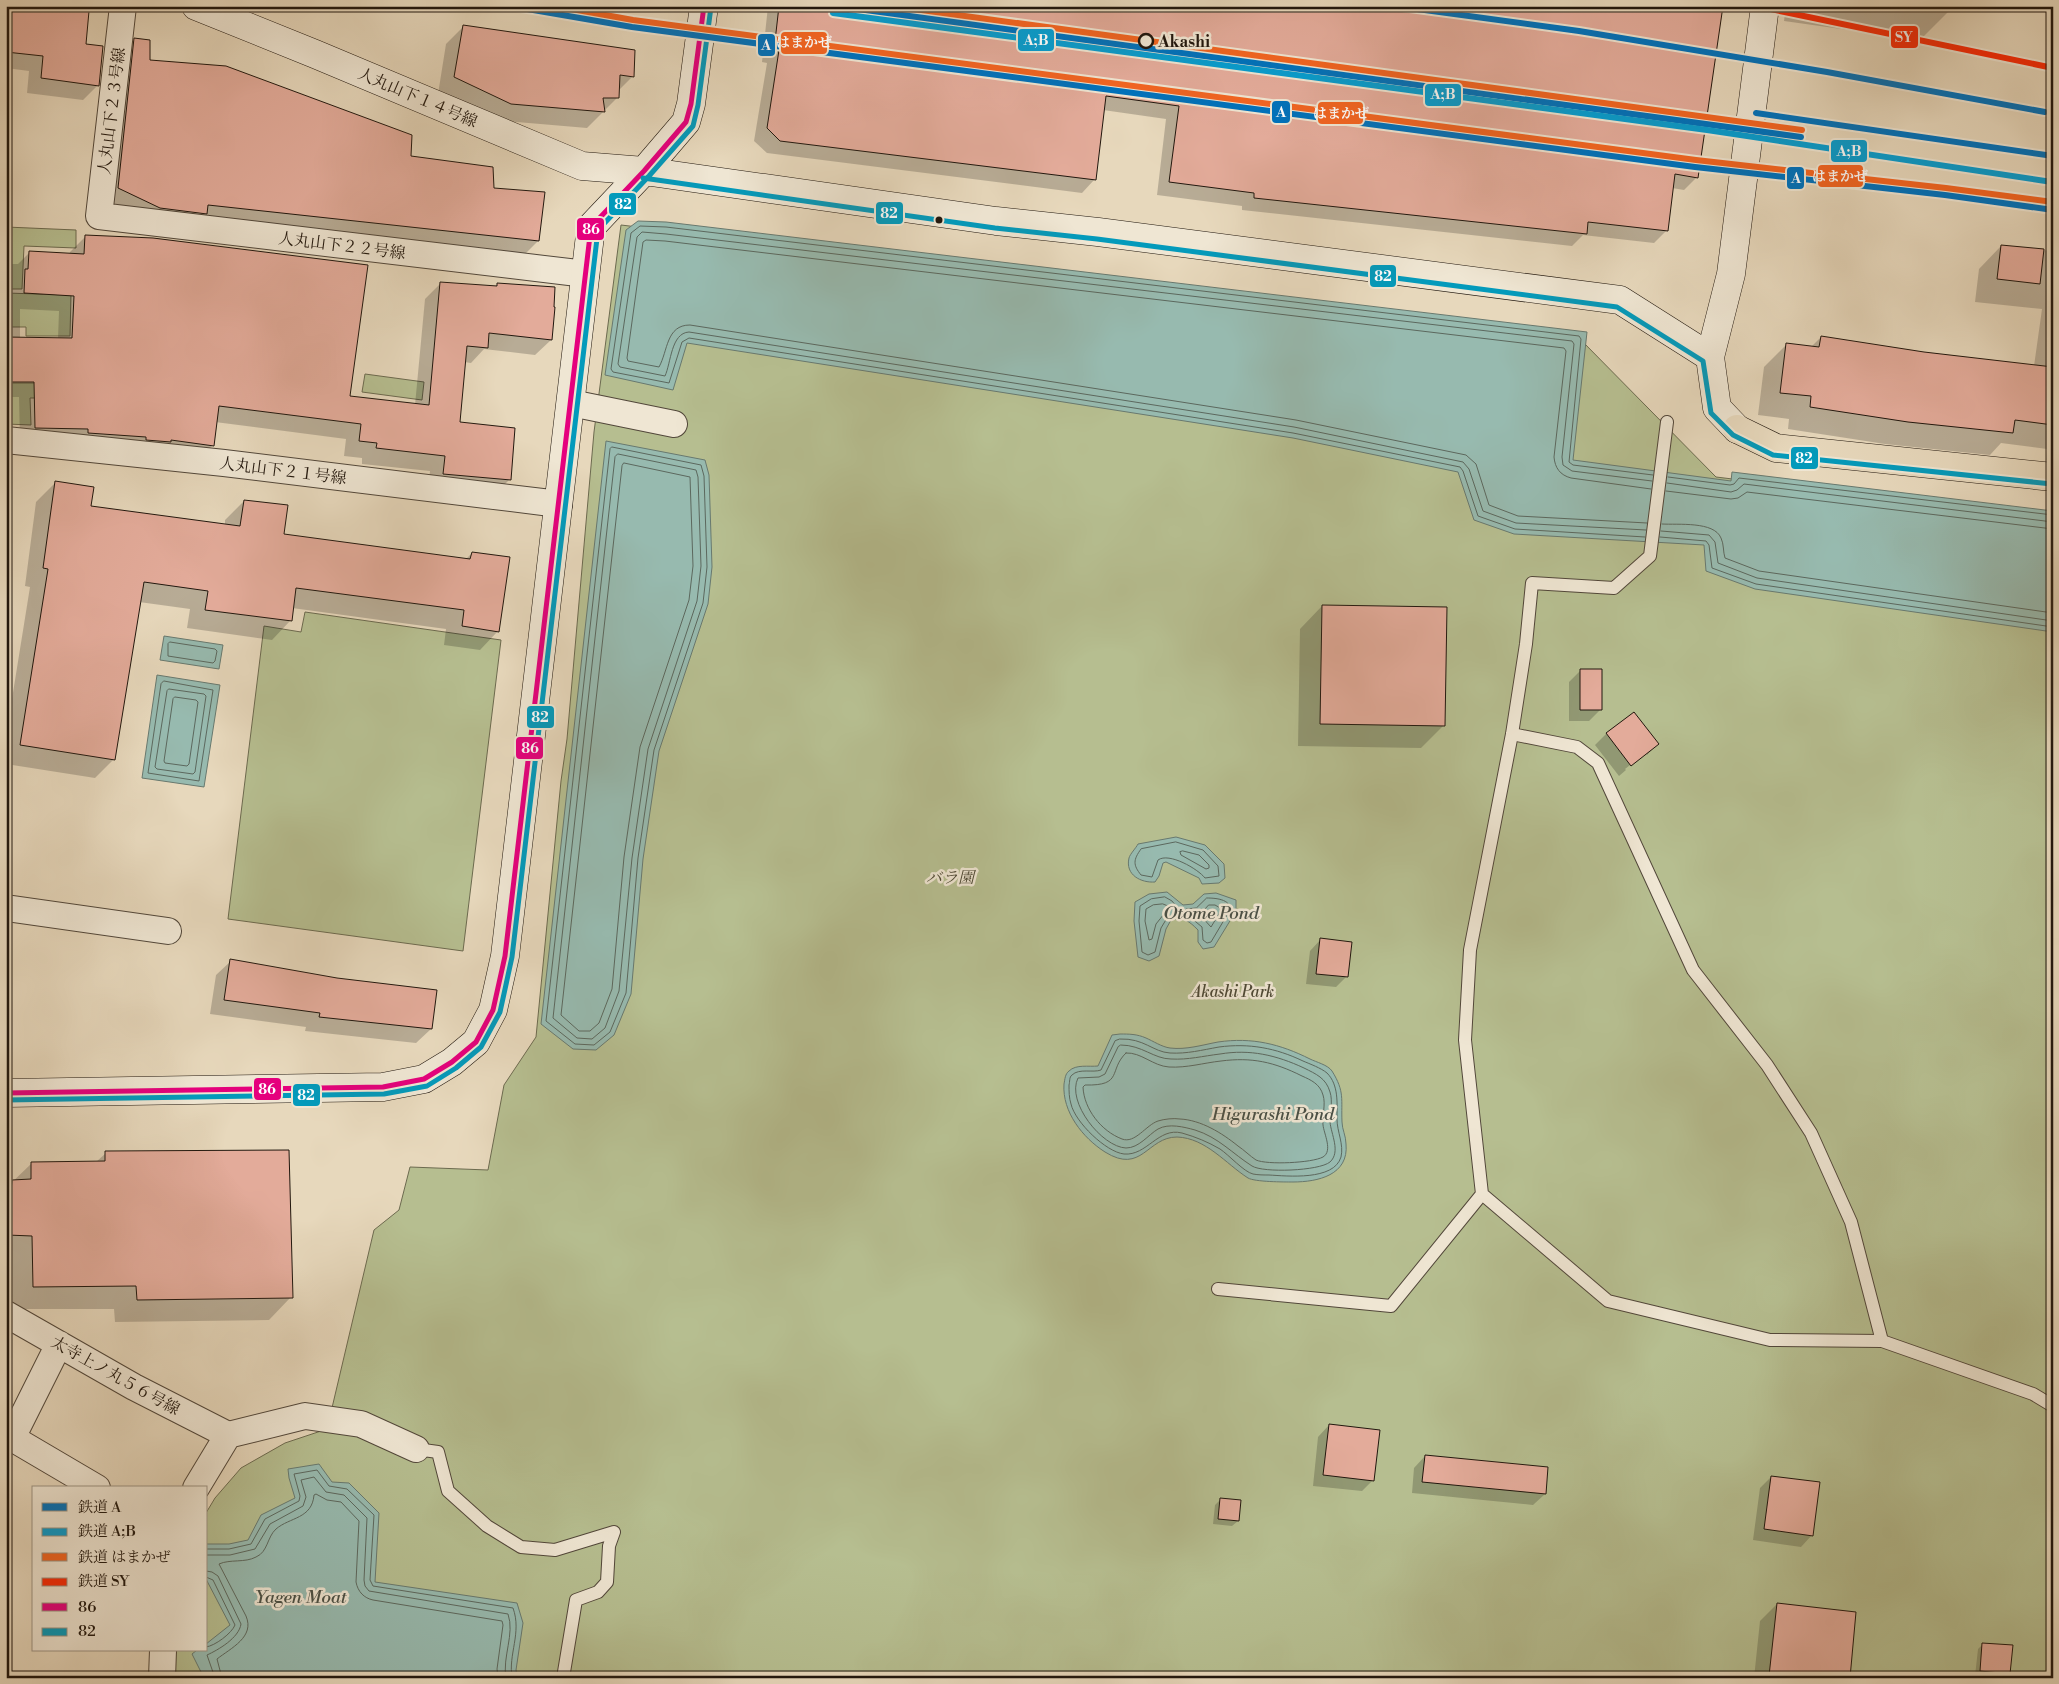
<svg xmlns="http://www.w3.org/2000/svg" width="2059" height="1684" font-family="'Libre Bodoni','Noto Serif JP',serif">
<style>
.green{fill:#b6be90;stroke:#6c6a4f}
.water{fill:#97baaf;stroke:#68796f}
.shadow{fill:#0003;fill-rule:evenodd}
.lines{fill:none;stroke-linecap:round;stroke-linejoin:round}
.shore{stroke:#5c685e;stroke-width:1}
.building{fill:#e3ab9a;stroke:#21170e}
.lane-casing{stroke:#52473a;stroke-width:14}
.street-casing{stroke:#52473a;stroke-width:28}
.secondary-casing{stroke:#21170e;stroke-width:29}
.primary-casing{stroke:#21170e;stroke-width:29}
.lane{stroke:#efe6d3;stroke-width:12}
.street{stroke:#efe6d3;stroke-width:26}
.secondary{stroke:#efe6d3;stroke-width:28}
.primary{stroke:#e7d8bc;stroke-width:28}
.bus-1-casing{stroke:#efe6d3;stroke-width:9}
.bus-2-casing{stroke:#efe6d3;stroke-width:9}
.bus-1{stroke:#e5007d;stroke-width:5}
.bus-2{stroke:#039abb;stroke-width:5}
.rail-1-casing{stroke:#efe6d3;stroke-width:10}
.rail-2-casing{stroke:#efe6d3;stroke-width:10}
.rail-3-casing{stroke:#efe6d3;stroke-width:10}
.rail-4-casing{stroke:#efe6d3;stroke-width:10}
.rail-1{stroke:#0072bc;stroke-width:6}
.rail-2{stroke:#079dcf;stroke-width:6}
.rail-3{stroke:#f26522;stroke-width:6}
.rail-4{stroke:#fa2b08;stroke-width:6}
.stop-dot{fill:#efe6d3;stroke:#21170e;stroke-width:2.5}
.bus-dot{fill:#21170e;stroke:#efe6d3;stroke-width:2}
.labels{text-anchor:middle;stroke-width:5;stroke-linejoin:round;paint-order:stroke}
.stop-label{font-size:16px;font-weight:bold;fill:#21170e;stroke:#efe6d3;text-anchor:start}
.street-label{font-size:16px;fill:#21170e;stroke:#efe6d3}
.park-label{font-size:16px;font-style:italic;fill:#4e4935;stroke:#efe6d3}
.water-label{font-size:18px;font-style:italic;fill:#4a5046;stroke:#efe6d3}
.line-badge{stroke:#efe6d3;stroke-width:2}
.badge-label{font-size:14px;text-anchor:middle;font-weight:bold;fill:#fff}
</style>
<rect width="100%" height="100%" fill="#e7d8bc"/>
<filter id="stains"><feTurbulence type="fractalNoise" baseFrequency=".004" numOctaves="4"/><feColorMatrix values="0 0 0 0 .2 0 0 0 0 .09 0 0 0 0 .02 0 0 0 .5 -.17"/></filter>
<radialGradient id="worn" r=".72"><stop offset=".6" stop-color="#630" stop-opacity="0"/><stop offset="1" stop-color="#630" stop-opacity=".3"/></radialGradient>
<path class="green" d="M621,225L1581,340L1716,477L2053,518V1678H173L176,1650H206V1513L215,1498L241,1468L285,1443L327,1429L374,1230L399,1210L410,1167L488,1170L504,1085L536,1037L561,781L567,739L594,432Z
M6,227L76,230V248L24,246L22,289H6Z
M6,293L71,295L70,336H26V327H6Z
M365,374L424,382L422,400L362,392Z
M6,383H63V398H30L31,425L6,424Z
M305,612L501,640L463,951L228,919L264,626L301,632Z"/>
<path class="water" d="M638,221L666,222L1587,332L1573,460L1731,481L1732,472L2053,511V632L1755,589L1706,571L1704,545L1514,534L1474,520L1458,472L1293,438L687,343L673,390L605,375L626,230Z
M606,441L705,460L709,475L712,567L708,604L659,751L643,859L631,994L614,1035L596,1050L573,1049L541,1024Z
M164,636L223,645L219,669L160,660Z
M157,675L220,685L204,787L142,778Z
M1176,837L1205,845L1224,864L1225,878L1219,883L1202,884L1199,878L1166,862L1163,863L1159,876L1155,882C1141,883 1125,875 1129,858C1130,854 1136,848 1138,844Z
M1167,892L1183,905L1193,904L1204,894L1216,893L1236,900V911L1214,947L1203,949L1198,942V930C1189,921 1184,917 1171,920L1166,929L1159,956L1149,961L1138,957L1134,921L1135,902L1149,894Z
M1120,1034C1129,1034 1137,1034 1146,1038C1153,1041 1162,1047 1170,1048C1186,1050 1202,1045 1218,1042C1252,1037 1280,1044 1310,1059C1316,1062 1328,1065 1332,1071C1345,1092 1341,1099 1342,1122C1342,1129 1346,1136 1346,1144C1349,1175 1318,1182 1293,1182C1284,1182 1255,1182 1248,1178C1226,1164 1206,1138 1177,1137C1147,1137 1142,1175 1105,1152C1083,1138 1062,1112 1064,1084C1065,1079 1065,1074 1069,1071C1076,1064 1089,1067 1098,1066L1112,1035Z
M319,1464L332,1482L349,1483L379,1513L375,1582L517,1603L523,1623L516,1670L517,1678H204L192,1654L197,1650H206V1644L230,1625L206,1579V1544H229L248,1540L261,1515L295,1498L289,1478L288,1469Z"/>
<path class="shadow" d="M768,6H1721L1697,177L1684,190L1672,188L1667,230L1654,243L1583,235L1572,246L1242,210V206L1157,195L1166,119L1103,110L1094,180L1082,193L767,153L754,141L767,63L762,62Z
M1786,6H1954L1920,40L1784,21Z
M6,7L46,12L50,8L84,45L98,85L83,100L27,93L29,71L6,68Z
M463,27L633,76L618,91V97L587,128L494,120L438,94L446,44Z
M135,40L149,61L410,157L538,241L521,258L102,205L118,57Z
M85,237L349,397L415,405L425,299L441,283L494,287L498,284L551,340L535,355L484,349L471,363L464,362L459,424L510,479L494,495L428,489L430,471L362,464V458L344,456L346,439L215,422L213,445L197,461L20,443L19,397H6V264H18L30,252L69,255L70,252ZM20,309L59,311L58,339H20Z
M2001,246L2053,251V461L2046,460L2047,449L2001,443L1990,455L1885,444L1788,429L1789,419L1758,415L1764,367L1787,344L1811,347L1821,337L1924,353L2034,366L2042,309L1975,302L1979,269Z
M55,483L90,507L225,525V520L244,501L282,535L465,560L472,553L498,631L480,650L444,645L446,629L292,608L290,621L272,640L187,628L190,609L139,602L114,759L95,778L6,764V736L30,587L25,586L36,502Z
M1322,606L1444,725L1421,748L1298,746L1300,629Z
M1580,671L1601,709L1589,721H1569V682Z
M1634,713L1657,744L1647,755V752L1625,769L1626,770L1619,776L1595,745L1606,734Z
M1321,939L1347,976L1336,987L1306,984L1310,951Z
M231,961L431,1029L416,1043L305,1031L306,1027L210,1014L216,975Z
M106,1153L291,1297L269,1320L115,1322L114,1309H11L10,1258H6V1188L32,1163L96,1162Z
M1329,1425L1373,1480L1362,1491L1313,1486L1318,1437Z
M1425,1456L1547,1468L1545,1494L1533,1505L1412,1493L1414,1468Z
M1771,1477L1812,1535L1801,1547L1753,1540L1760,1488Z
M1220,1500L1238,1521L1232,1526L1213,1524L1215,1505Z
M1777,1604L1849,1678H1754L1760,1621Z
M1983,1644L2008,1673L2004,1678L1975,1676L1978,1649Z"/>
<g class="lines">
<path class="shore" d="M612,447L701,465L704,476L707,567L703,603L654,750L638,858L626,993L610,1032L594,1045L575,1044L546,1021L610,449Z
M618,454L696,470L698,477L701,566L697,601L648,749L632,858L619,991L605,1028L592,1039L577,1038L553,1018L615,457Z
M624,463L690,477L693,566L689,600L640,747L624,857L612,989L599,1023L590,1031H579L561,1015L622,466Z
M1668,477L1730,485L1734,484L1739,478L2053,515
M1667,483L1731,492L1737,490L1744,484L2053,522
M1666,491L1731,499L1738,498L1747,492L2053,529
M1647,523L1518,516L1489,505L1476,464L1466,455L1296,420L690,325C666,325 668,351 659,367L628,361L627,358L643,242L646,240L665,241L1564,348L1566,351L1554,457C1555,468 1560,475 1571,478L1651,489
M1662,524C1678,525 1714,521 1721,538C1724,544 1723,552 1725,558L1759,571L2053,613
M1646,530L1516,523L1483,511L1469,469L1463,462L1294,427L689,332C671,333 671,363 665,376L620,367L618,364L637,237L642,232L666,234L1572,341L1574,344L1562,457L1563,465L1572,471L1652,481
M1661,531L1709,535L1715,542L1718,563L1757,578L2053,621
M1645,537L1515,529L1478,516L1463,471L1460,467L1293,433L689,338L682,342L669,383L613,372L611,369L631,233L640,226L666,227L1579,336L1581,339L1569,462L1573,465L1653,475
M1660,537L1706,541L1709,545L1712,568L1756,584L2053,627
M170,642L215,649L217,651L215,661L213,663L168,656V644Z
M164,681L213,690L199,781L148,773L161,684Z
M169,689L204,694L206,696L195,772L193,774L157,769L155,767L167,691Z
M175,697L196,700L198,702L189,764L187,766L165,763L164,761L173,699Z
M1176,842L1203,850L1218,866L1219,876L1205,878C1198,869 1169,852 1158,860L1152,877L1141,875C1133,865 1133,860 1141,849Z
M1183,851L1199,855L1209,865V868L1206,869L1181,855L1180,852Z
M1165,897L1172,901L1181,912L1167,918L1161,928L1155,952L1148,955L1142,952L1139,921L1140,906L1151,899Z
M1207,898C1215,898 1231,899 1230,910L1211,942L1207,943L1203,940L1202,927L1184,912L1186,909L1196,908Z
M1163,904L1168,906V909L1156,924L1152,939L1149,940L1145,921L1146,909L1153,905Z
M1209,905H1215L1222,909L1211,927L1200,915Z
M1120,1039C1144,1038 1153,1052 1170,1053C1187,1054 1202,1050 1219,1047C1249,1043 1276,1048 1303,1061C1310,1064 1321,1068 1327,1073C1339,1085 1337,1104 1337,1119C1337,1132 1344,1144 1341,1157C1334,1181 1287,1176 1269,1175C1264,1175 1258,1175 1253,1174C1244,1172 1229,1155 1220,1149C1208,1142 1196,1137 1182,1133C1158,1127 1147,1156 1124,1154C1106,1152 1075,1122 1071,1104C1069,1098 1069,1091 1069,1085C1070,1082 1069,1077 1072,1075C1079,1068 1093,1073 1101,1070L1115,1041Z
M1121,1045C1142,1045 1154,1059 1171,1059C1188,1060 1203,1056 1220,1054C1250,1049 1276,1055 1304,1068C1316,1074 1326,1078 1330,1092C1333,1101 1330,1113 1330,1122C1331,1134 1341,1152 1330,1162C1319,1171 1263,1173 1252,1166C1233,1154 1218,1137 1195,1130C1184,1127 1169,1123 1158,1129C1148,1135 1139,1148 1126,1148C1102,1147 1066,1102 1078,1078L1099,1077L1105,1074L1118,1047Z
M1126,1053C1141,1052 1153,1066 1169,1067C1187,1068 1203,1063 1221,1061C1252,1057 1274,1062 1302,1076C1311,1080 1320,1084 1323,1095C1326,1104 1322,1116 1323,1125C1324,1134 1333,1151 1323,1157C1312,1163 1267,1165 1256,1160C1250,1156 1244,1150 1238,1146C1222,1133 1201,1120 1180,1119C1174,1118 1164,1119 1158,1121C1146,1125 1135,1144 1122,1139C1101,1131 1084,1109 1083,1087L1085,1085C1124,1086 1108,1070 1126,1053Z
M206,1549H229L251,1544L265,1519L299,1501L300,1496L294,1474L317,1470L329,1486L347,1489L374,1515L370,1580L373,1586L513,1608C522,1633 508,1654 512,1678
M206,1555H230L255,1549L270,1524L303,1506L306,1497L301,1480L314,1477L326,1492L344,1495L367,1518L364,1580L365,1586L369,1591L508,1614C515,1634 502,1657 506,1678
M206,1571L212,1572L218,1576L241,1624C239,1638 218,1650 207,1655L215,1678
M206,1577L213,1580L235,1625C232,1633 215,1646 206,1647
M222,1678L217,1659C231,1648 255,1637 246,1616L219,1564C230,1559 245,1563 256,1557C268,1552 267,1537 276,1529C290,1517 312,1519 314,1495L316,1494L327,1500L341,1502L359,1521L356,1582C358,1592 364,1598 373,1600L502,1621L503,1625L497,1669L498,1678"/>
</g>
<path class="building" d="M6,6L49,11V7L89,11L86,44L103,46L99,86L41,78L43,56L6,52Z
M779,6H1723L1698,178L1675,174L1668,231L1588,222L1587,234L1254,198V193L1169,182L1179,106L1106,96L1096,180L780,141L767,128L779,50H774Z
M463,25L635,50L634,77L620,75L619,98H603L605,112L511,104L454,77Z
M134,38L150,40V60L226,66L412,135L411,156L493,167L494,188L545,192L539,241L208,205L207,214L160,208L118,188Z
M85,235L153,238L368,265L350,396L429,405L440,282L497,286V283L555,287L554,307H555L552,340L489,333L488,348L467,346L460,422L515,428L511,480L443,474L445,456L376,448L377,443L359,441L361,424L219,406L214,446L171,440V442L146,440V437L88,433V429L35,428L34,382H7L6,337L72,338L74,296L24,293L25,269H28L29,251L84,254Z
M2001,245L2044,249L2040,284L1997,279Z
M1821,336L1924,352L2053,367V425L2015,420L2013,433L1908,422L1810,407L1811,396L1780,393L1786,343L1819,347Z
M55,481L94,487L91,506L240,526L244,500L288,505L284,534L470,559L472,552L510,557L499,632L462,626L464,610L296,588L292,621L205,610L208,591L144,582L115,760L20,745L48,569L43,568Z
M1322,605L1447,607L1445,726L1320,724Z
M1580,669H1602V710H1580Z
M1634,712L1659,744L1631,766L1606,733Z
M1320,938L1352,942L1348,977L1316,974Z
M230,959L337,978L437,990L432,1029L319,1017L320,1013L224,1000Z
M289,1150L293,1298L137,1300L136,1286L33,1287L32,1236L7,1235L12,1180L31,1179V1162L105,1161V1151Z
M1329,1424L1380,1430L1374,1481L1323,1475Z
M1425,1455L1548,1467L1546,1494L1422,1482Z
M1771,1476L1820,1482L1813,1536L1764,1529Z
M1220,1498L1241,1500L1239,1521L1218,1519Z
M1777,1603L1856,1612L1850,1678L1769,1676Z
M1982,1643L2013,1645L2010,1674L1980,1671Z"/>
<g class="lines">
<defs>
<path id="lane" d="M1667,422L1650,556L1614,588L1532,583L1526,644L1512,734L1470,950L1465,1040L1482,1194L1608,1301L1770,1340L1882,1341L2033,1394L2053,1406
M1512,734L1577,747L1598,763L1693,970L1767,1065L1811,1133L1851,1222L1882,1341
M1218,1289L1391,1306L1482,1194
M416,1449L438,1452L448,1491L487,1526L521,1547L555,1550L614,1532L609,1546L607,1582L598,1592L576,1600L563,1678"/>
<path id="street" d="M123,6L99,216L586,274
M571,403L674,424
M6,440L224,463L559,504
M6,908L168,931
M6,1314L134,1387L228,1435
M59,1344L12,1438L97,1488
M196,1488L228,1435L305,1416L361,1424L416,1449
M162,1678L163,1650"/>
<path id="secondary" d="M196,6L315,54L582,166L644,171L996,221L1098,232L1620,300L1710,357
M1737,429L1717,408L1710,357L1731,274L1765,6
M6,1093L383,1087L424,1079L452,1062L476,1042L493,1010L505,956L591,227L644,171L686,122L691,104L704,6"/>
<path id="primary" d="M1737,429L1776,448L2053,477"/>
</defs>
<use href="#lane" class="lane-casing"/>
<use href="#street" class="street-casing"/>
<use href="#secondary" class="secondary-casing"/>
<use href="#primary" class="primary-casing"/>
<use href="#lane" class="lane"/>
<use href="#street" class="street"/>
<use href="#secondary" class="secondary"/>
<use href="#primary" class="primary"/>
<defs>
<path id="bus-1" d="M6,1093L383,1087L424,1079L452,1062L476,1042L493,1010L505,956L591,227L644,171L686,122L691,104L704,6"/>
<path id="bus-2" d="M643,178L995,228L1097,239L1617,307L1703,361L1711,413L1733,435L1773,455L2052,484
M6,1100L384,1094L427,1086L456,1068L481,1047L500,1012L512,957L598,230L649,176L693,126L698,105L711,7"/>
</defs>
<use href="#bus-1" class="bus-1-casing"/>
<use href="#bus-2" class="bus-2-casing"/>
<use href="#bus-1" class="bus-1"/>
<use href="#bus-2" class="bus-2"/>
<defs>
<path id="rail-1" d="M510,6L632,27L1695,167L1945,195L2053,210
M836,6L1801,137
M1395,6L1579,31L1827,72L2045,112
M1756,113L2053,156"/>
<path id="rail-2" d="M833,13L1707,130L2052,182"/>
<path id="rail-3" d="M555,6L633,20L1696,160L1946,188L2053,202
M892,6L1802,130"/>
<path id="rail-4" d="M1756,6L2053,68"/>
</defs>
<use href="#rail-1" class="rail-1-casing"/>
<use href="#rail-2" class="rail-2-casing"/>
<use href="#rail-3" class="rail-3-casing"/>
<use href="#rail-4" class="rail-4-casing"/>
<use href="#rail-1" class="rail-1"/>
<use href="#rail-2" class="rail-2"/>
<use href="#rail-3" class="rail-3"/>
<use href="#rail-4" class="rail-4"/>
</g>
<circle class="stop-dot" cx="1146" cy="41" r="7"/>
<circle class="bus-dot" cx="939" cy="220" r="4.5"/>
<g class="labels">
<g class="stop-label">
<text x="1158" y="47">Akashi</text>
</g>
<g class="street-label">
<text transform="translate(418 97) rotate(23)" y="6">人丸山下１４号線</text>
<text transform="translate(111 111) rotate(-83)" y="6">人丸山下２３号線</text>
<text transform="translate(342 245) rotate(7)" y="6">人丸山下２２号線</text>
<text transform="translate(283 470) rotate(7)" y="6">人丸山下２１号線</text>
<text transform="translate(116 1375) rotate(29)" y="6">太寺上ノ丸５６号線</text>
</g>
<g class="park-label">
<text x="950" y="883">バラ園</text>
<text x="1233" y="997">Akashi Park</text>
</g>
<g class="water-label">
<text x="1211" y="919">Otome Pond</text>
<text x="1273" y="1120">Higurashi Pond</text>
<text x="301" y="1603">Yagen Moat</text>
</g>
</g>
<g class="line-badge">
<rect x="1890" y="25" width="29" height="24" rx="5" fill="#fa2b08"/>
<rect x="1017" y="28" width="38" height="24" rx="5" fill="#079dcf"/>
<rect x="780" y="31" width="48" height="24" rx="5" fill="#f26522"/>
<rect x="757" y="33" width="19" height="24" rx="5" fill="#0072bc"/>
<rect x="1424" y="83" width="38" height="24" rx="5" fill="#079dcf"/>
<rect x="1271" y="100" width="20" height="24" rx="5" fill="#0072bc"/>
<rect x="1317" y="101" width="47" height="24" rx="5" fill="#f26522"/>
<rect x="1830" y="139" width="38" height="24" rx="5" fill="#079dcf"/>
<rect x="1817" y="164" width="47" height="24" rx="5" fill="#f26522"/>
<rect x="1786" y="166" width="19" height="24" rx="5" fill="#0072bc"/>
<rect x="608" y="192" width="29" height="24" rx="5" fill="#039abb"/>
<rect x="875" y="201" width="29" height="24" rx="5" fill="#039abb"/>
<rect x="576" y="217" width="29" height="24" rx="5" fill="#e5007d"/>
<rect x="1369" y="264" width="28" height="24" rx="5" fill="#039abb"/>
<rect x="1790" y="446" width="29" height="24" rx="5" fill="#039abb"/>
<rect x="526" y="705" width="29" height="24" rx="5" fill="#039abb"/>
<rect x="515" y="736" width="29" height="24" rx="5" fill="#e5007d"/>
<rect x="253" y="1077" width="29" height="24" rx="5" fill="#e5007d"/>
<rect x="292" y="1083" width="29" height="24" rx="5" fill="#039abb"/>
</g>
<g class="badge-label">
<text x="1904" y="42">SY</text>
<text x="1036" y="45">A;B</text>
<text x="804" y="47">はまかぜ</text>
<text x="766" y="50">A</text>
<text x="1443" y="99">A;B</text>
<text x="1281" y="117">A</text>
<text x="1341" y="118">はまかぜ</text>
<text x="1849" y="156">A;B</text>
<text x="1840" y="181">はまかぜ</text>
<text x="1796" y="183">A</text>
<text x="623" y="209">82</text>
<text x="889" y="218">82</text>
<text x="591" y="234">86</text>
<text x="1383" y="281">82</text>
<text x="1804" y="463">82</text>
<text x="540" y="722">82</text>
<text x="530" y="753">86</text>
<text x="267" y="1094">86</text>
<text x="306" y="1100">82</text>
</g>
<rect width="2059" height="1684" fill="none" stroke="#e7d8bc" stroke-width="25"/>
<rect x="8" y="8" width="2044" height="1669" fill="none" stroke="#21170e" stroke-width="2.5"/>
<rect x="12" y="12" width="2034" height="1659" fill="none" stroke="#21170e"/>
<rect x="32" y="1486" width="175" height="165" fill="#efe6d3" stroke="#9d9384"/>
<rect x="42" y="1503" width="25" height="8" fill="#0072bc" stroke="#9d9384"/>
<text x="78" y="1512" font-size="15" fill="#21170e">鉄道 A</text>
<rect x="42" y="1528" width="25" height="8" fill="#079dcf" stroke="#9d9384"/>
<text x="78" y="1536" font-size="15" fill="#21170e">鉄道 A;B</text>
<rect x="42" y="1553" width="25" height="8" fill="#f26522" stroke="#9d9384"/>
<text x="78" y="1562" font-size="15" fill="#21170e">鉄道 はまかぜ</text>
<rect x="42" y="1578" width="25" height="8" fill="#fa2b08" stroke="#9d9384"/>
<text x="78" y="1586" font-size="15" fill="#21170e">鉄道 SY</text>
<rect x="42" y="1603" width="25" height="8" fill="#e5007d" stroke="#9d9384"/>
<text x="78" y="1612" font-size="15" fill="#21170e">86</text>
<rect x="42" y="1628" width="25" height="8" fill="#039abb" stroke="#9d9384"/>
<text x="78" y="1636" font-size="15" fill="#21170e">82</text>
<rect width="100%" height="100%" filter="url(#stains)"/>
<rect width="100%" height="100%" fill="url(#worn)"/>
</svg>
